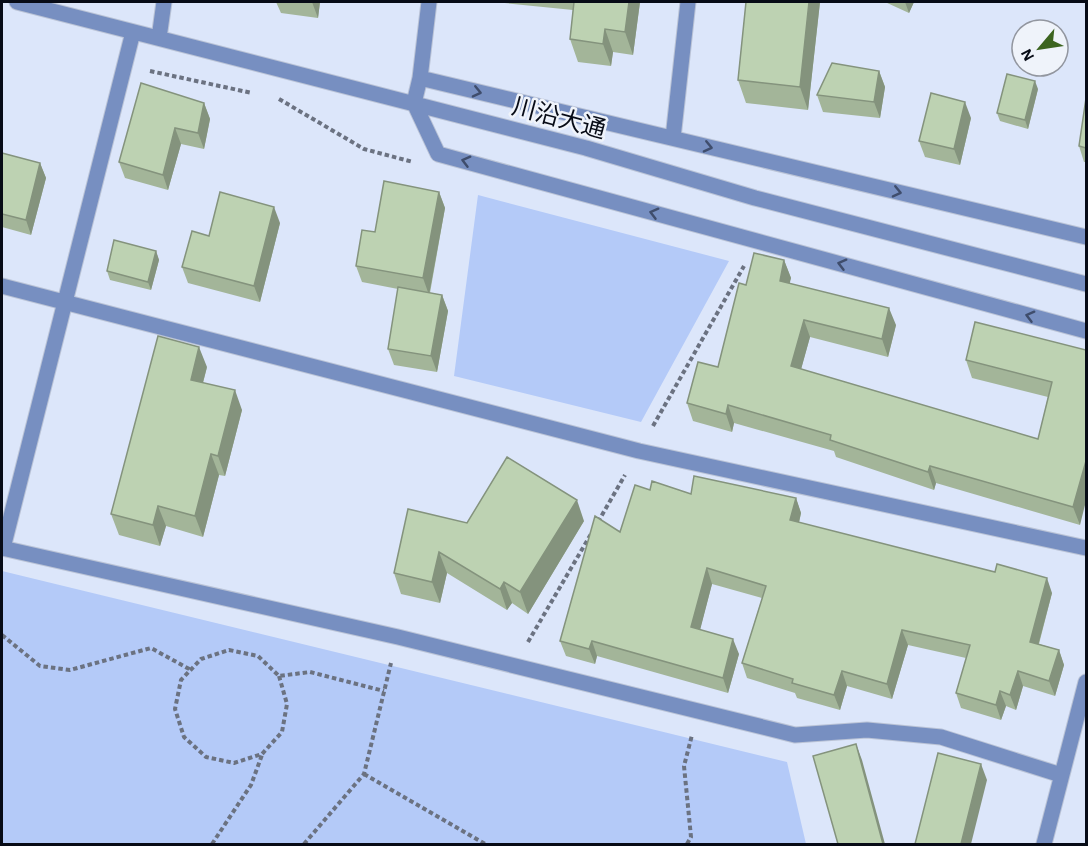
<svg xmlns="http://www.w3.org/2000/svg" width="1088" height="846" font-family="'Alegreya Sans','Noto Sans JP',sans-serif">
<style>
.green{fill:#b4caf8}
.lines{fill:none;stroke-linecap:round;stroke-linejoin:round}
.minor-casing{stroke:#bac3d6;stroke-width:17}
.path{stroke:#6b7281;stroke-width:4;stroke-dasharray:4.5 3;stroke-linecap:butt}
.minor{stroke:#778fc1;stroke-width:15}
.wall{fill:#a3b599}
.shaded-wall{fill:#84937d}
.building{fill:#bdd2b2;stroke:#84937d;stroke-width:1.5}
.oneway{stroke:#3f4d6c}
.labels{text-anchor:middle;stroke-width:5;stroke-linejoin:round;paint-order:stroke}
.street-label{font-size:24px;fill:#070b16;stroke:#eff3fa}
</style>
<rect width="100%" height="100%" fill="#dce6fa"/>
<path class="green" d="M478,195L729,261L641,422L454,376Z
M2,571L787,762L806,844H2Z"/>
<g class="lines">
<defs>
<path id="minor" d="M17,2L586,148L755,198L1086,284
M429,2L420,78L414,103L438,154L1086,331
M159,38L164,2
M420,78L1086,237
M673,138L688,2
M2,286L639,451L1086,548
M2,548L398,637L795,735L867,730L941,737L1061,775
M3,548L133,32
M1044,844L1086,682"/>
</defs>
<use href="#minor" class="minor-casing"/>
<path class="path" d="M150,71L252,93
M279,99L364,149L413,162
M653,426L744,266
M598,522L625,475
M2,635L40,666L70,670L151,648L191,670
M528,642L591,534
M279,676L287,704L282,732L262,754L234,763L206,757L184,737L175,709L181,680L201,659L229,650L258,656L279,676L310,672L384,691
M364,774L485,844
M212,844L251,785L262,755
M304,844L364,774L391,663
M687,844L691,837L684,766L692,735"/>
<use href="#minor" class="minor"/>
</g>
<path class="wall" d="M276,2H320L318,18L281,13Z
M494,2H640L633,55L613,52L611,66L578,62L570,39L573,10Z
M746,2H820L808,110L746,103L738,80Z
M885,2H914L909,13Z
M879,71L885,87L880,118L823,112L817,95Z
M1038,89L1028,129L1000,121L997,113Z
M1086,98V162H1084L1079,146Z
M204,103L210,119L204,149L181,144L168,190L125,178L119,162Z
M971,118L960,165L925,157L919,141Z
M2,153L40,163L46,178L31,235L2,227Z
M439,192L445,208L430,293L442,295L448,311L437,372L394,365L388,349L398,289L362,282L356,266L375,232Z
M280,223L260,302L188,283L182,267L209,236Z
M156,251L159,260L151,290L110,280L107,271Z
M784,260L791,278L789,283L896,325L888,357L810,337L801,369L1038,439L1048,397L972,378L966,360L1086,350L1080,525L936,483L934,490L836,457L834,451L734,423L732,432L693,421L687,403L718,367L746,285Z
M207,367L203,383L242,410L225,476L219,475L203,537L166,526L160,546L119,535L111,514Z
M650,490L691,494L796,498L801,513L799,523L1052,593L1039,644L1059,650L1064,665L1055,696L1023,686L1016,710L1006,706L1001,720L961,708L956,693L966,658L908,645L892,699L847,686L840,710L797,698L795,693L747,678L742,663L762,598L712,584L700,629L739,654L728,693L597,656L595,664L566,656L560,641L620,532Z
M584,521L528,614L512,603L507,610L447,573L440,603L401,594L394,573L467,523Z"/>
<path class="shaded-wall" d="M312,2H320L318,18Z
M629,2H640L633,55L625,32Z
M809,2H820L808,110L800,87Z
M905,2H914L909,13Z
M605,29L613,52L611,66L603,44Z
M879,71L885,87L880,118L874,102Z
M1035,81L1038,89L1028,129L1025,120Z
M965,102L971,118L960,165L954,149Z
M204,103L210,119L204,149L198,133Z
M175,128L181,144L168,190L163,175Z
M40,163L46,178L31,235L26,220Z
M439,192L445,208L429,295L423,278Z
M274,207L280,223L260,302L254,286Z
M156,251L159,260L151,290L148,282Z
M784,260L791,278L786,299L780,281Z
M442,295L448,311L437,372L431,356Z
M889,308L896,325L888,357L882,339Z
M804,320L810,337L797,384L791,366Z
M199,347L207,367L198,401L191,380Z
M235,390L242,410L225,476L218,456Z
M728,405L734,423L732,432L726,414Z
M211,454L219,475L203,537L195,516Z
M1086,461V501L1080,525L1073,507Z
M930,466L936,483L934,490L928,472Z
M796,498L801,513L796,535L790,520Z
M577,500L584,521L528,614L520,592Z
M158,506L166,526L160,546L153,525Z
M439,552L447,573L440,603L432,582Z
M707,568L712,584L697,642L691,627Z
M1047,578L1052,593L1035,657L1030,642Z
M504,582L512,603L507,610L500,589Z
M902,630L908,645L892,699L887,684Z
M733,639L739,654L728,693L723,678Z
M592,641L597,656L595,664L589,649Z
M1059,650L1064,665L1055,696L1049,681Z
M842,671L847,686L840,710L834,695Z
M1018,671L1023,686L1016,710L1010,695Z
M1000,691L1006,706L1001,720L996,705Z
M856,744L862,760L885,844H883Z
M981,764L987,780L971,844H961Z"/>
<path class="building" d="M574,2H629L625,32L605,29L603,44L570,39Z
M746,2H809L800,87L738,80Z
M832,63L879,71L874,102L817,95Z
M1007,74L1035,81L1025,120L997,113Z
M141,83L204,103L198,133L175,128L163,175L119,162Z
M931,93L965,102L954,149L919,141Z
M1086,98V148L1079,146Z
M2,153L40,163L26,220L2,214Z
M384,181L439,192L423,278L356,266L362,230L375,232Z
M220,192L274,207L254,286L182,267L192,231L209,236Z
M114,240L156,251L148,282L107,271Z
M754,253L784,260L780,281L889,308L882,339L804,320L791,366L1038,439L1052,382L966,360L975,322L1086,350V461L1073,507L930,466L928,472L830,440L831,435L728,405L726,414L687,403L698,362L718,367L739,283L746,285Z
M398,287L442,295L431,356L388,349Z
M158,336L199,347L191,380L235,390L218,456L211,454L195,516L158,506L153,525L111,514Z
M507,457L577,500L520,592L504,582L500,589L439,552L432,582L394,573L408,509L467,523Z
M694,476L796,498L790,520L995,572L997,564L1047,578L1030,642L1059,650L1049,681L1018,671L1010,695L1000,691L996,705L956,693L970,645L902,630L887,684L842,671L834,695L792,683L793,679L742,663L766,586L707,568L691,627L733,639L723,678L592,641L589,649L560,641L595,516L620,532L635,485L650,490L652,481L691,494Z
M856,744L883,844H838L813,756Z
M938,753L981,764L961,844H915Z"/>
<defs><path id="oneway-chevron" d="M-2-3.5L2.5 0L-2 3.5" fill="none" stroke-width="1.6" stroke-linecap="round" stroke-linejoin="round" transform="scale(1.5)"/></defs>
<g class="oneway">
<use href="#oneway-chevron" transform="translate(477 92) rotate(13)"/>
<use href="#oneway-chevron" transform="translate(708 147) rotate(13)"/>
<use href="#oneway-chevron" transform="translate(466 161) rotate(-165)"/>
<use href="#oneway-chevron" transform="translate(897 192) rotate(13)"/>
<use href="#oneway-chevron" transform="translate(654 213) rotate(-165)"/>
<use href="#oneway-chevron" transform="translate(842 264) rotate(-165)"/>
<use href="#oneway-chevron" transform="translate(1030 316) rotate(-165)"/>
</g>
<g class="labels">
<g class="street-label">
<text transform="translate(559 118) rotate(15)" y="8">川沿大通</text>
</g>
</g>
<rect width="1088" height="846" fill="none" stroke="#070b16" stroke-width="6"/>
<g transform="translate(1040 48) rotate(241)"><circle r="28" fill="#eff3fa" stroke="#92969f" stroke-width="1.5"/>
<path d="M0-4.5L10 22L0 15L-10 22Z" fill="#3c641f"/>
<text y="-9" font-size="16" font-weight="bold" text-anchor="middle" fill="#070b16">N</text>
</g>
</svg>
